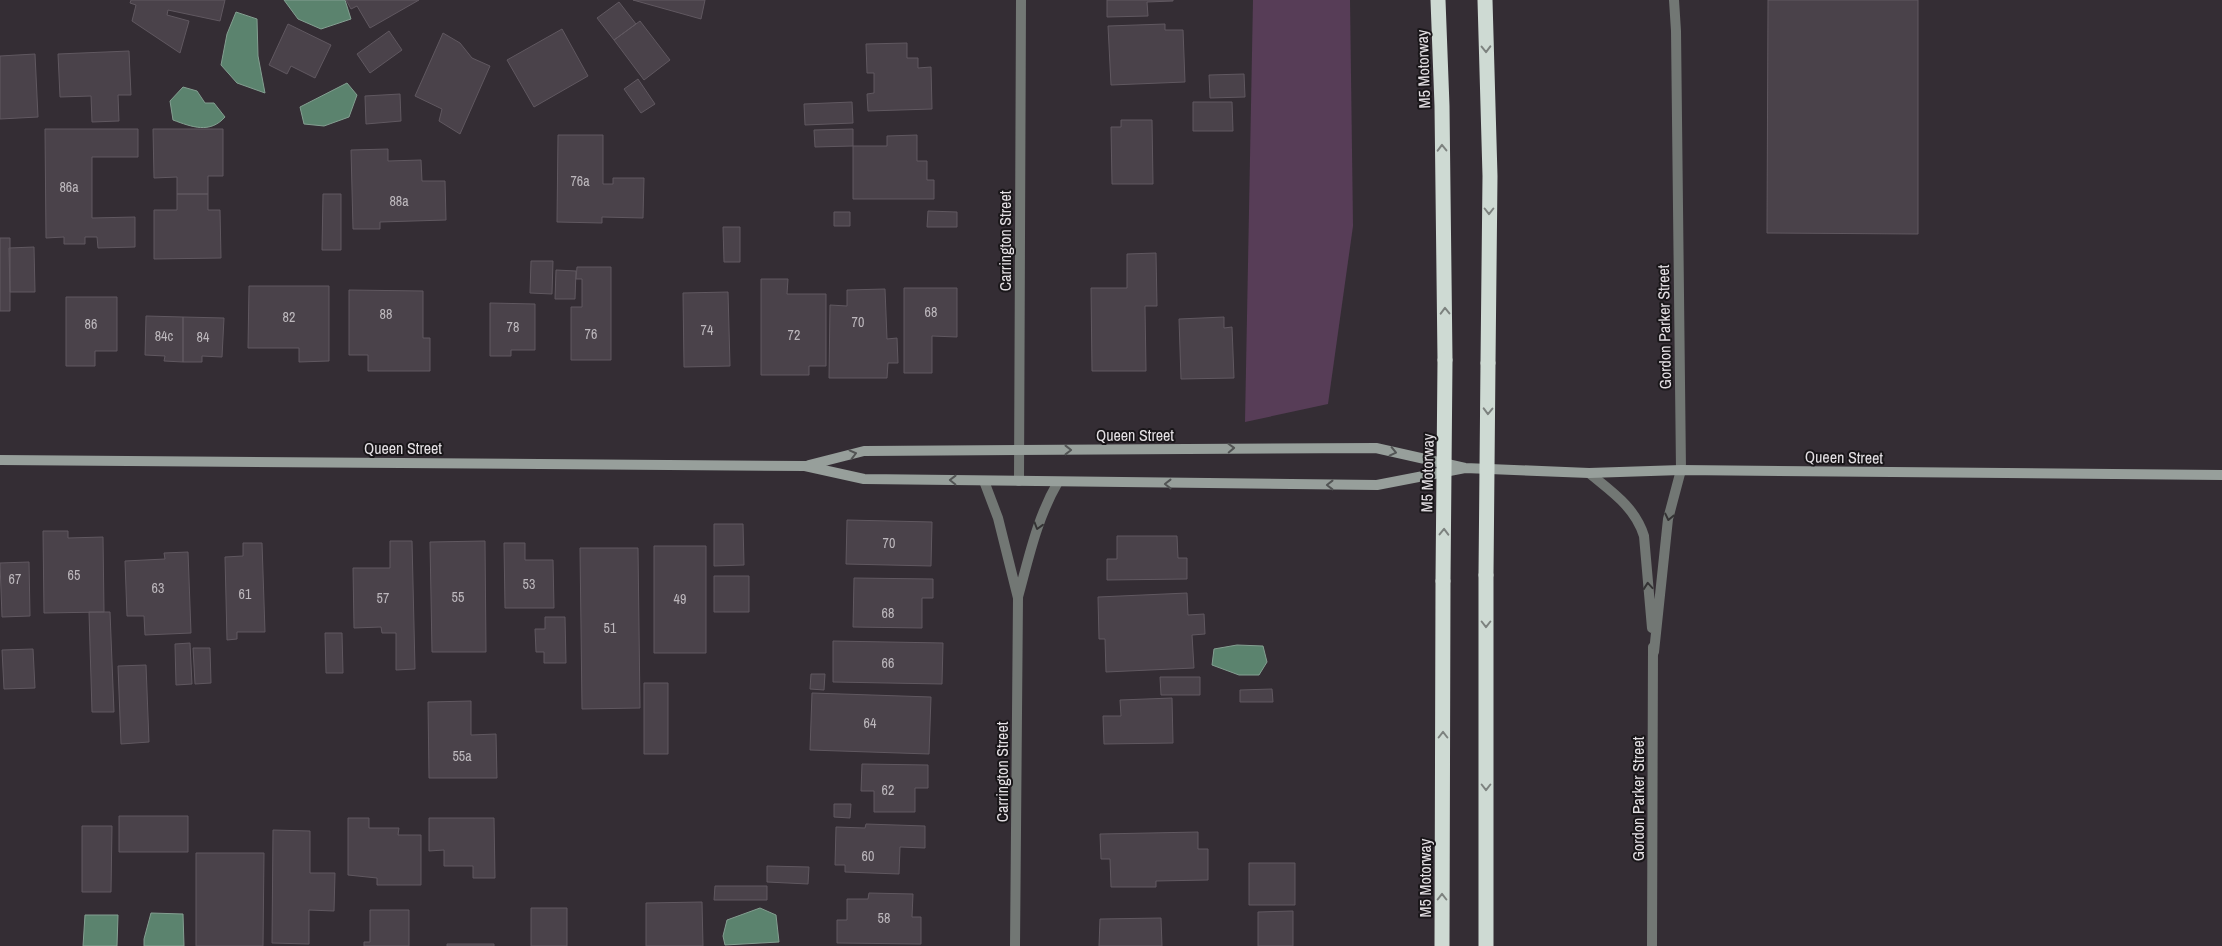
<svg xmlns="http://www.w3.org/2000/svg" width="2222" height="946" font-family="'Archivo Narrow',sans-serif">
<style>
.green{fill:#573d57}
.water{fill:#5b836e;stroke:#849f91}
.building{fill:#4a424a;stroke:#605860}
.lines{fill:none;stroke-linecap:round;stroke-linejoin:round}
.street{stroke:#727774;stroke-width:10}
.secondary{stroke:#979f9b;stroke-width:10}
.highway{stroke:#cedad3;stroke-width:15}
.highway-bridge{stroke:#cedad3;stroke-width:15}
.oneway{stroke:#7d827f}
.oneway2{stroke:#525454}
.oneway3{stroke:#343334}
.labels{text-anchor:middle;stroke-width:4;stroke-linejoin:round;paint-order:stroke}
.number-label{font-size:14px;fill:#bdb8bd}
.street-label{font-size:16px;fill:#e3dfe3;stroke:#191619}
</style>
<rect width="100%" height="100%" fill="#342d34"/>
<path class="green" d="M1253,0H1350L1353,226L1328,404L1245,422Z"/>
<path class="water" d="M284,0H345L351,19L321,29L298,19Z
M236,12L257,19L258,56L265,93L237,83L221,65L227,34Z
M347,83L357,95L349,117L324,126L304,124L300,107Z
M183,87L197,91L205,103H214L225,117C210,134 192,127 173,120L170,101Z
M1237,645L1263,646L1267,662L1259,675H1239L1212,665L1214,649Z
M760,908L776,915L779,942L725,945L723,936L727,920Z
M151,913L183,914L184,946H144V939Z
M85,915H118L117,946H83Z"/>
<path class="building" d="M131,0H225L220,21L168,10L167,15L189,21L180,53L132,21L136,5L130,3Z
M346,0H419L370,28L357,6L351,9Z
M633,0H705L701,19Z
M1107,0H1173V1L1147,2L1148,16L1107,17Z
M1768,0H1918V234L1767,233Z
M619,2L636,24L614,40L597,18Z
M640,21L670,60L644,80L614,40Z
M288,24L331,45L315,78L291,66L287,74L269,65Z
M1165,24V30H1183L1185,82L1111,85L1108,26Z
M562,29L588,76L534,107L507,60Z
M389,31L402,50L370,73L357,54Z
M443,33L460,43L472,58L490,66L460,134L439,121L442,109L415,96Z
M907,43V58H918V68L931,67L932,109L868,111L867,94L874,93V73H867L866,44Z
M129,51L131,95H118L119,121L92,122L91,96L60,97L58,54Z
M35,54L38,117L0,119V56Z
M1244,74L1245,97L1210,98L1209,75Z
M638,79L655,104L641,113L624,89Z
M400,94L401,121L366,124L365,96Z
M852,102L853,123L805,125L804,104Z
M1193,102H1232L1233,131H1193Z
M1121,120H1152L1153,184H1112L1111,127H1121Z
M45,129H138V157H92V218L135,217V247L98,248L97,237H85V244H64V237L46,238Z
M153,129H223V176H208V194H177V177L154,178Z
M853,129V146L815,147L814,130Z
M558,135H603V184H613V178H644L643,218L602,217V223L557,222Z
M917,135V161H927V180H934V199H853V146H887V136Z
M388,149V161L421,160L422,181H445L446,220L380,222V229H353L351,150Z
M177,194H208V210H220L221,258L154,259V210H177Z
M323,194H341V250H322Z
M928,211L957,212V227H927Z
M834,212H850V226H834Z
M723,227H740V262H724Z
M0,238H10V311H0Z
M34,247L35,292H10L9,248Z
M1156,253L1157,306H1145L1146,371H1092L1091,288H1127V254Z
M531,261H553L552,294L530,293Z
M577,267H611V360H571V307H582V279H576Z
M556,270L576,271L575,299H555Z
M761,279H788L787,294H826V366H809V375H761Z
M249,286H329V361L299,362V348H248Z
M904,288H957V337L932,336V373H904Z
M885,289L887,339L897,338L898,363H888L887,378H829L830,305L847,306V290Z
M349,290L423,291V338H430V371H368V355H349Z
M728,292L730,366L684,367L683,293Z
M66,297H117V351H95V366H66Z
M490,303L535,304V350H511V356H490Z
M146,316L183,317V362L164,361L165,356L145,355Z
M183,317L224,318L222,357L202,356V362H183Z
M1224,317V328L1232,327L1234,378L1181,379L1179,319Z
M847,520L932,522L931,566L846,564Z
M714,524H743L744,565L714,566Z
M43,531H68V538L103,537L104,612L44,613Z
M1117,536H1177L1178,558H1187V579L1107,580V559H1117Z
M390,541H412L415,669L396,670V633H382L381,627L354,628L353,568H390Z
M485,541L486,652H432L430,542Z
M243,543H262L265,632H237V639L227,640L225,557L243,556Z
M504,543H525V560H553L554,608H505Z
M654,546H706V653H654Z
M580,548H638L640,708L582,709Z
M188,552L191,633L145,635L144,616H127L125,561L165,559L164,553Z
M29,562L30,616L2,617L0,563Z
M714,576H749V612H714Z
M854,578L933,579V598H922V628L853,627Z
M1187,593L1188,615L1204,614L1205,634L1192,635L1194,668L1106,672L1105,639H1099L1098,597Z
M89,612H110L114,712H92Z
M545,617H565L566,663H544V652H536L535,629H545Z
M325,633H342L343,673H326Z
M833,641L943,643L942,684L833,682Z
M190,643L192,684L176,685L175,644Z
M193,648H210L211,683L195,684Z
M33,649L35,688L4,689L2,650Z
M146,665L149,742L121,744L118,666Z
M811,674H825L824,690L810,689Z
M1160,677H1200V695H1161Z
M644,683H668V754H644Z
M1272,689L1273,702H1240V690Z
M812,693L931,697L929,754L810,750Z
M1172,698L1173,743L1104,744L1103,716H1121L1120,700Z
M471,701V735L496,734L497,778H429L428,702Z
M862,764L928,765V788H915V812H874V791H861Z
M834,804H851L850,818L834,817Z
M119,816H188V852H119Z
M348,818H369V828H399L398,835H421V885H377V878L348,875Z
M429,818H494L495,878H473V866H444V850L429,851Z
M866,824L925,826V848L900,847L899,874L845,872V865H835L836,827L865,828Z
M82,826H112L111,892H82Z
M273,830L310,831V873H335L334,911L309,910V944L272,943Z
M1198,832V849H1208V880L1156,881V887H1111L1110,859H1101L1100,834Z
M196,853H264L263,946H196Z
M1249,863H1295V905H1249Z
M767,866L809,867L808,884L767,882Z
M715,886H767V900H714Z
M869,893L913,894L912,917H921V944L837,943V920H847V899H868Z
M702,902L703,946H646V903Z
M531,908H567V946H531Z
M370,910H409V946H364V942H370Z
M1293,911V946H1258V912Z
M1161,918L1162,946H1099L1100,919Z
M447,944H494V946H447Z"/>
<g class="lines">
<path class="street" d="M1589,473C1612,492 1635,507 1644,536L1652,628
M984,481L998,518L1018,598L1015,946
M1019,481L1021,0
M1018,597C1029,557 1037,518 1058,482
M1654,652L1668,519L1681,470L1676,31L1674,0
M1652,946L1653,647"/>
<path class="secondary" d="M0,460L805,466L864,479L1377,485L1465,468
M809,465L864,451L1376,448L1465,468L1589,473L1681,470L2222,475"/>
<path class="highway" d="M1438,0L1442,106L1445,360
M1485,0L1490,176L1488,363
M1442,946L1443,581
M1486,946V575"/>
<path class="highway-bridge" d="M1486,575L1488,363
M1443,581L1445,360"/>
</g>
<defs><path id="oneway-chevron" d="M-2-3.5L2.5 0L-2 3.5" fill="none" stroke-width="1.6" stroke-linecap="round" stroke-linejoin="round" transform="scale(1.25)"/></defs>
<g class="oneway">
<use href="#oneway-chevron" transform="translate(1486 49) rotate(89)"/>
<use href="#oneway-chevron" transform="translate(1442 148) rotate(-91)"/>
<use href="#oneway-chevron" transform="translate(1489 211) rotate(90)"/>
<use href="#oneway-chevron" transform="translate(1445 311) rotate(-91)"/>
<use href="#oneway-chevron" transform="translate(1488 411) rotate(91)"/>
<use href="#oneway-chevron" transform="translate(1444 532) rotate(-89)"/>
<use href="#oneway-chevron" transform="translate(1486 624) rotate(90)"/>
<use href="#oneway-chevron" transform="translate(1443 735) rotate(-90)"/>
<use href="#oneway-chevron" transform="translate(1486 787) rotate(90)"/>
<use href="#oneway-chevron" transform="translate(1442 897) rotate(-90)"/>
</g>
<g class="oneway2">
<use href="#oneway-chevron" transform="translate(1231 448) rotate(-2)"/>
<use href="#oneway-chevron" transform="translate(1068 450)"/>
<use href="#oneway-chevron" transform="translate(1393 452) rotate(13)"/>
<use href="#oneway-chevron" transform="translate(853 454) rotate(-14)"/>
<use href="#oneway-chevron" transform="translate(953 480) rotate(-179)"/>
<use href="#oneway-chevron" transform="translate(1168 484) rotate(-180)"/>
<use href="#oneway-chevron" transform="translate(1330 485) rotate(-180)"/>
</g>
<g class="oneway3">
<use href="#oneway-chevron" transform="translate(1669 517) rotate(102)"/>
<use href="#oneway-chevron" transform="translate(1038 526) rotate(107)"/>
<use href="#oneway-chevron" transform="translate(1648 586) rotate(-95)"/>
</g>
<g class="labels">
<g class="number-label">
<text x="580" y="186">76a</text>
<text x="69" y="192">86a</text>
<text x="399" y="206">88a</text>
<text x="931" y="317">68</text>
<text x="386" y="319">88</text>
<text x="289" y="322">82</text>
<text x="858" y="327">70</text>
<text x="91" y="329">86</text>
<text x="513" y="332">78</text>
<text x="707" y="335">74</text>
<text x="591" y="339">76</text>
<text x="794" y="340">72</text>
<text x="164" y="341">84c</text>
<text x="203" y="342">84</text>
<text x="889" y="548">70</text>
<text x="74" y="580">65</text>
<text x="15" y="584">67</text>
<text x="529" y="589">53</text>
<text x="158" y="593">63</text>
<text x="245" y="599">61</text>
<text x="458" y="602">55</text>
<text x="383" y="603">57</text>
<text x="680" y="604">49</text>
<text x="888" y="618">68</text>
<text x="610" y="633">51</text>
<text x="888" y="668">66</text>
<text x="870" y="728">64</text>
<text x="462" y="761">55a</text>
<text x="888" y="795">62</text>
<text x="868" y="861">60</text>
<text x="884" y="923">58</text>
</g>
<g class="street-label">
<text transform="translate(1423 69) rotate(-92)" y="6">M5 Motorway</text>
<text transform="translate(1005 241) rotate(-90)" y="6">Carrington Street</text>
<text transform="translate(1664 327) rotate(-91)" y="6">Gordon Parker Street</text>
<text x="1135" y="441">Queen Street</text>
<text x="403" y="454">Queen Street</text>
<text transform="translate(1844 457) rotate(1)" y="6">Queen Street</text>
<text transform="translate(1427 473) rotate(-89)" y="6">M5 Motorway</text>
<text transform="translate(1002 772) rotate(-90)" y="6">Carrington Street</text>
<text transform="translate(1638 799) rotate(-90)" y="6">Gordon Parker Street</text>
<text transform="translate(1425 878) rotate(-90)" y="6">M5 Motorway</text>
</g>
</g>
</svg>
